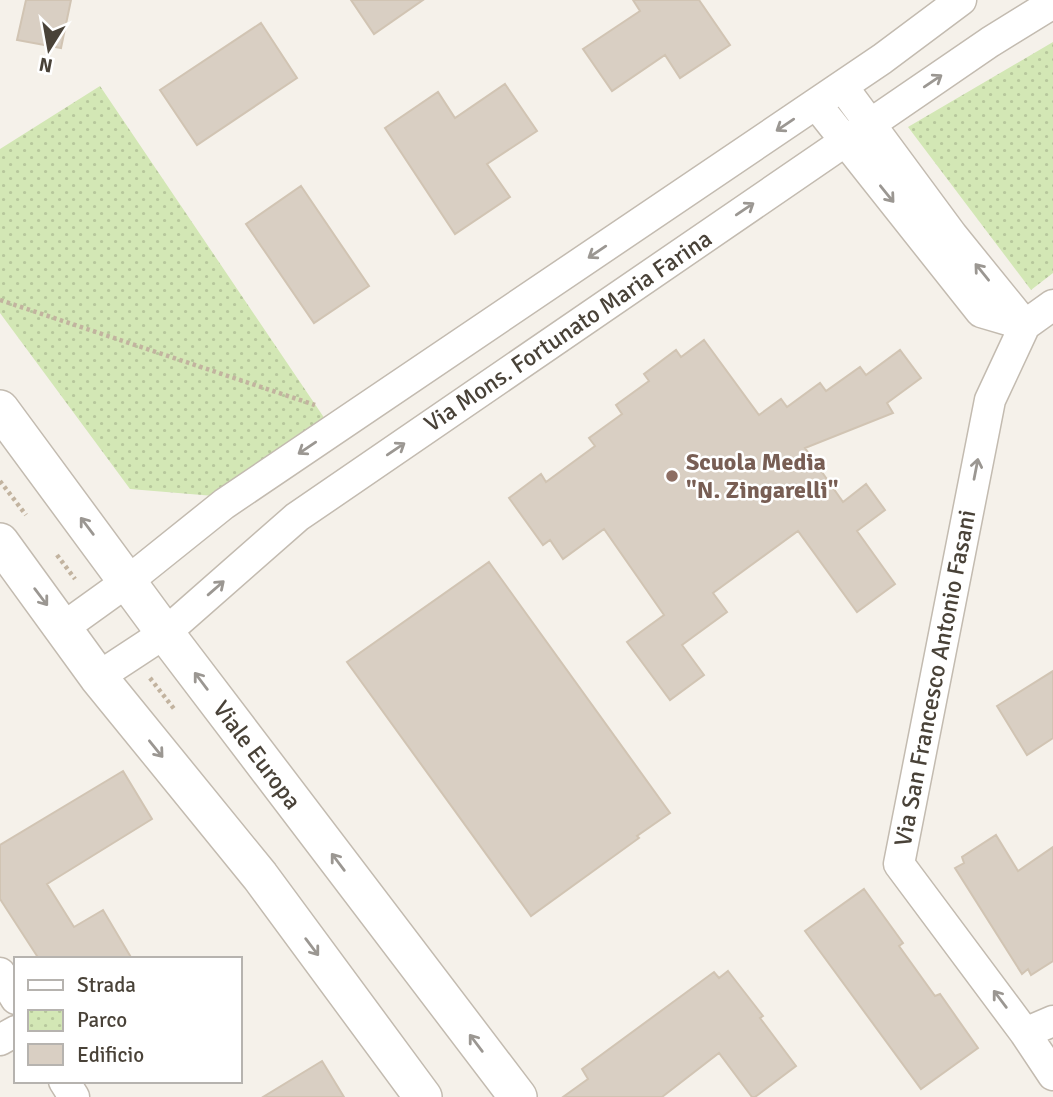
<svg xmlns="http://www.w3.org/2000/svg" width="1053" height="1097" font-family="Signika,sans-serif">
<style>
.park{fill:url(#park-dots)}
.building{fill:#d9cfc3;stroke:#d1c4b3;stroke-width:2}
.lines{fill:none;stroke-linecap:round;stroke-linejoin:round}
.minor-casing{stroke:#c3bbb0;stroke-width:33}
.tertiary-casing{stroke:#c3bbb0;stroke-width:40}
.path{stroke:#c2b39f;stroke-width:4.5;stroke-dasharray:3.5 3.5;stroke-linecap:butt}
.minor{stroke:#fff;stroke-width:30}
.tertiary{stroke:#fff;stroke-width:37}
.oneway{stroke:#9b9792}
.education-dot{fill:#8d6e63;stroke:#fff;stroke-width:2.5}
.labels{text-anchor:middle;stroke-width:5;stroke-linejoin:round;paint-order:stroke}
.street-label{font-size:24px;fill:#494238;stroke:#fff}
.education-label{font-size:24px;font-weight:bold;fill:#785e54;stroke:#fff;text-anchor:start}
</style>
<defs>
<pattern id="park-dots" width="8" height="8" patternUnits="userSpaceOnUse" patternTransform="scale(1.75)"><rect width="8" height="8" fill="#d3e7b5"/><path d="M2 2h.1M6 6h.1" fill="none" stroke="#b7c79c" stroke-width="1.8" stroke-linecap="round"/></pattern>
</defs>
<rect width="100%" height="100%" fill="#f5f1ea"/>
<path class="park" d="M1053,42V273L1031,290L908,127Z
M100,86L327,422L214,496L130,489L0,313V149Z"/>
<path class="building" d="M26,0H71L61,48L17,40Z
M351,0H423L374,34Z
M633,0H699L730,45L680,78L665,55L612,91L583,49L640,11Z
M261,23L297,78L197,145L160,90Z
M505,84L537,131L487,164L510,197L455,234L385,128L438,92L455,118Z
M301,186L369,286L314,323L246,224Z
M704,340L759,415L781,399L787,407L820,383L826,391L860,367L866,375L900,350L921,378L887,403L893,413L805,448L843,502L866,484L885,510L857,531L895,584L857,612L798,531L713,593L727,612L682,645L704,675L670,700L627,642L664,615L604,529L563,559L550,540L543,545L509,498L541,474L546,482L595,446L589,438L622,414L616,405L649,381L644,374L676,350L681,357Z
M489,562L670,813L637,836L639,838L531,916L347,662Z
M1053,671V738L1027,755L997,706Z
M123,771L152,819L47,884L74,927L103,910L132,959H39L0,899V845Z
M996,835L1018,871L1053,847V961L1031,975L1028,969L1022,974L955,868L964,863L962,857Z
M864,889L903,943L899,946L935,996L940,994L978,1048L921,1089L805,931Z
M728,971L763,1016L760,1018L796,1066L755,1097H752L719,1053L662,1097H563L588,1079L582,1069L714,972L719,978Z
M322,1061L344,1097H263Z"/>
<g class="lines">
<defs>
<path id="minor" d="M842,86L952,235L1025,325
M816,104L981,312L1025,325
M1025,325L990,400L899,864L1025,1033L1053,1075
M1025,325L1053,305
M64,627L128,581L224,504L882,59L961,0
M98,677L165,633L297,517L990,42L1053,3
M0,973L16,999
M1025,1033L1053,1021
M0,1040L16,1031
M64,1081L74,1097"/>
<path id="tertiary" d="M0,409L165,633L518,1097
M0,542L98,677L260,876L423,1097"/>
</defs>
<use href="#minor" class="minor-casing"/>
<use href="#tertiary" class="tertiary-casing"/>
<path class="path" d="M0,300L315,405
M0,481L26,515
M57,555L75,579
M150,678L175,710"/>
<use href="#minor" class="minor"/>
<use href="#tertiary" class="tertiary"/>
</g>
<defs><path id="oneway-shaft" d="M-6 0H5M1.5-3L5.5 0L1.5 3" fill="none" stroke-width="1.6" stroke-linecap="round" stroke-linejoin="round" transform="scale(1.75)"/></defs>
<g class="oneway">
<use href="#oneway-shaft" transform="translate(933 81) rotate(-34)"/>
<use href="#oneway-shaft" transform="translate(785 125) rotate(146)"/>
<use href="#oneway-shaft" transform="translate(887 194) rotate(51)"/>
<use href="#oneway-shaft" transform="translate(745 209) rotate(-34)"/>
<use href="#oneway-shaft" transform="translate(597 252) rotate(146)"/>
<use href="#oneway-shaft" transform="translate(982 272) rotate(-129)"/>
<use href="#oneway-shaft" transform="translate(307 448) rotate(146)"/>
<use href="#oneway-shaft" transform="translate(396 449) rotate(-34)"/>
<use href="#oneway-shaft" transform="translate(976 469) rotate(-79)"/>
<use href="#oneway-shaft" transform="translate(87 526) rotate(-127)"/>
<use href="#oneway-shaft" transform="translate(216 588) rotate(-41)"/>
<use href="#oneway-shaft" transform="translate(41 597) rotate(53)"/>
<use href="#oneway-shaft" transform="translate(201 681) rotate(-127)"/>
<use href="#oneway-shaft" transform="translate(156 749) rotate(51)"/>
<use href="#oneway-shaft" transform="translate(338 862) rotate(-127)"/>
<use href="#oneway-shaft" transform="translate(312 947) rotate(53)"/>
<use href="#oneway-shaft" transform="translate(1000 999) rotate(-127)"/>
<use href="#oneway-shaft" transform="translate(476 1043) rotate(-127)"/>
</g>
<circle class="education-dot" cx="672" cy="476" r="7"/>
<g class="labels">
<g class="street-label">
<text transform="translate(568 331) rotate(-34)" y="8">Via Mons. Fortunato Maria Farina</text>
<text transform="translate(935 678) rotate(-79)" y="8">Via San Francesco Antonio Fasani</text>
<text transform="translate(257 755) rotate(53)" y="8">Viale Europa</text>
</g>
<g class="education-label">
<text x="686" y="470">Scuola Media<tspan x="686" dy="28">"N. Zingarelli"</tspan></text>
</g>
</g>
<rect x="14" y="957" width="228" height="126" fill="#ffffff" stroke="#b6b3af" stroke-width="2"/>
<rect x="28" y="980" width="35" height="10" fill="#ffffff" stroke="#b6b3af" stroke-width="2"/>
<text x="77" y="992" font-size="21" fill="#494238">Strada</text>
<rect x="28" y="1010" width="35" height="21" fill="url(#park-dots)" stroke="#b6b3af" stroke-width="2"/>
<text x="77" y="1027" font-size="21" fill="#494238">Parco</text>
<rect x="28" y="1044" width="35" height="21" fill="#d9cfc3" stroke="#b6b3af" stroke-width="2"/>
<text x="77" y="1062" font-size="21" fill="#494238">Edificio</text>
<g transform="translate(49 49) rotate(191)" stroke="#ffffff" stroke-width="5" paint-order="stroke">
<path d="M0-5L12 26L0 18L-12 26Z" fill="#494238"/>
<text y="-10" font-size="19" font-weight="bold" text-anchor="middle" fill="#494238">N</text>
</g>
</svg>
